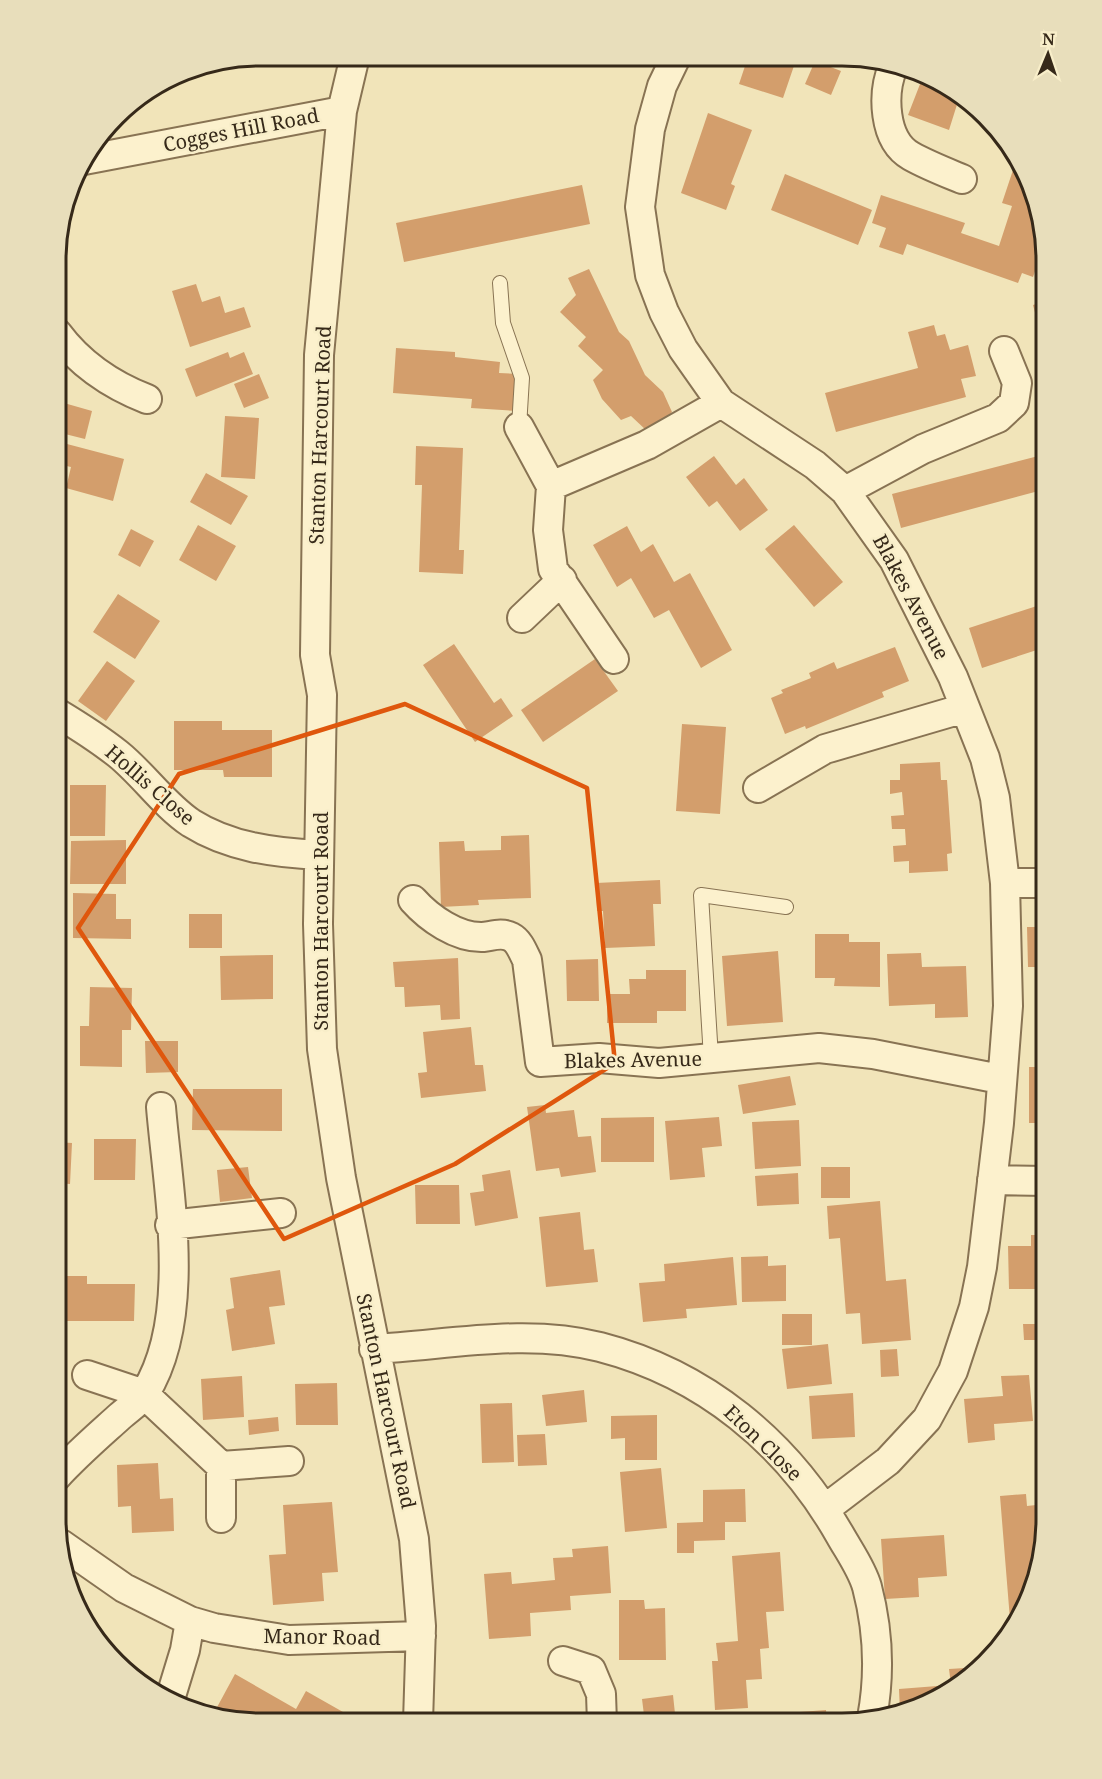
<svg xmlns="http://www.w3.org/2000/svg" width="1102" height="1779" font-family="'Noto Serif',serif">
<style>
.building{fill:#d39e6c}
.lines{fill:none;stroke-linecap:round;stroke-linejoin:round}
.lane-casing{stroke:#887353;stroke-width:16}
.street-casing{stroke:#887353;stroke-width:32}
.lane{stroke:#fcf1cd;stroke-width:14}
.street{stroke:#fcf1cd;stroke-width:28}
.marked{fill:none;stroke:#df570d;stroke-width:4.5;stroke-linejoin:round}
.labels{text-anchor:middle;stroke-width:5;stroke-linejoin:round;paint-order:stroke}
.street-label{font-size:20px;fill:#362919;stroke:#f8eec9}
.rim{fill:none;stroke:#362919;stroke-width:3}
</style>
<rect width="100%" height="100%" fill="#f1e4b9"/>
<path class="building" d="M748,57H797L783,98L739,84Z
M815,61L841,71L831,95L805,84Z
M922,79L960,95L949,130L908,115Z
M708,113L752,130L731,184L735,186L726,210L681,193Z
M1014,167L1021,169L1031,182L1044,245L1033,277L1022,273L1018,283L907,244L903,255L879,247L886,228L872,223L881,195L965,223L961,233L999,246L1012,206L1002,203Z
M785,174L872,210L858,245L771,210Z
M582,185L590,224L404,262L396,223Z
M589,269L619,332L629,341L645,375L663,392L672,412L661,424L647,431L631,416L621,420L602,399L593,380L603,370L578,346L586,337L560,312L576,295L568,278Z
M196,284L202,302L220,296L225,313L244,307L251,327L190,347L172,291Z
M1046,301V342L1043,343L1033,305Z
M934,325L937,336L945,334L950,350L968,345L976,376L961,379L966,397L836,432L825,393L918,368L908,332Z
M396,348L455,352V357L500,362L499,373L520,374L517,411L471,408L472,399L393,393Z
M228,352L230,358L244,352L253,374L196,397L185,369Z
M259,374L269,398L244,408L234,384Z
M57,401L92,411L85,439L57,432Z
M225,416L259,418L255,479L221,477Z
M67,444L124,459L113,501L66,488L71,467L62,465Z
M416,446L463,448L459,550H464L463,574L419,572L422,485H415Z
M1046,454V489L901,528L892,494Z
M714,456L736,485L744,478L768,510L740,531L717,501L709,507L686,477Z
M206,473L248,496L231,525L190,502Z
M198,525L236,546L216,581L179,560Z
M794,525L843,582L814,607L765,549Z
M627,526L641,552L653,544L674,582L690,573L732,650L701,668L669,610L654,618L631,578L617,587L593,545Z
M131,529L154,541L140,567L118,555Z
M118,594L160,621L135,659L93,632Z
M1046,603V647L982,668L969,628Z
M454,644L494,703L501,698L513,716L475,742L423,665Z
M895,647L909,681L882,692L884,697L806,729L805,726L785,734L771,698L783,693L781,690L811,678L809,673L834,662L837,669Z
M595,659L618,691L543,742L521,710Z
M107,661L135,681L106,721L78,701Z
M174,721H222V730H272V777H224L223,770H174Z
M682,724L726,727L720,814L676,811Z
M57,753H67V783H56Z
M940,762L941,780H947L952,853L947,854L948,871L909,873V861L894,862L893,846L906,845L905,829H892L891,816L904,815L902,792L890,794V780H900V764Z
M70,785H106L105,836H70Z
M529,835L531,898L478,900L479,905L441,907L439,842L464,841L465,851L501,850V836Z
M126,840V884H70L71,841Z
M660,880L661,904H653L655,946L605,948L603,911H597L596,883Z
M73,893L116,894V919H131V939L73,938Z
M189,914H222V948H189Z
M1027,927H1046V967H1028Z
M815,934H849V942H880V987L834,986L835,978H815Z
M778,951L783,1022L727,1026L722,956Z
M921,953L922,967L966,966L968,1017L935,1018V1004L889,1006L887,954Z
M273,955V999L221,1000L220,956Z
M458,958L460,1019L441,1020L440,1005L405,1007L404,987H395L393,962Z
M598,959L599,1001H567L566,960Z
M646,970H686V1011H657V1023H607V994H630L629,979H646Z
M90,987L132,988L131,1030H122V1067L80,1066V1026H89Z
M471,1027L475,1065H483L486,1091L421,1098L418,1073L427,1072L423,1032Z
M145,1041H178V1072L146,1073Z
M1029,1067H1046V1123H1029Z
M790,1076L796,1105L743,1114L738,1085Z
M193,1089H282V1131L192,1130Z
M545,1105L546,1113L574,1110L578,1137L591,1136L596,1172L561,1177L559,1168L536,1171L527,1107Z
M654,1117V1162H601V1118Z
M719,1117L722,1146L702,1148L705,1177L670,1180L665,1121Z
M799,1120L801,1166L755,1169L752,1122Z
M94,1139H136L135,1180H94Z
M56,1142L72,1143L70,1184L56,1183Z
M248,1167L252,1198L220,1202L217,1170Z
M821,1167H850V1198H821Z
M510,1170L518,1218L475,1226L470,1193L484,1191L482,1175Z
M798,1173L799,1204L757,1206L755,1176Z
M415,1185H459L460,1224H416Z
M880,1201L886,1281L906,1279L911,1340L862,1344L860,1313L846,1314L840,1238L829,1239L827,1206Z
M580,1212L584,1250L594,1249L598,1282L546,1287L539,1217Z
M1031,1235H1046V1294H1041V1289H1009L1008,1246H1031Z
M768,1256V1266L786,1265V1301L742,1302L741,1257Z
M733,1257L737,1305L686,1309L687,1318L643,1322L639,1283L665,1281L664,1264Z
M280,1270L285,1305L269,1307L275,1344L232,1351L226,1310L234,1308L230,1278Z
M56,1276H87V1284H135L134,1321H56Z
M782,1314H812V1345H782Z
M1023,1324H1046V1340H1024Z
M828,1344L832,1384L787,1389L782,1349Z
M897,1349L899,1376L881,1377L880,1350Z
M1029,1375L1033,1421L994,1424L995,1440L968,1443L964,1399L1003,1396L1001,1376Z
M242,1376L244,1417L203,1420L201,1379Z
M337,1383L338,1425H296L295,1384Z
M584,1390L587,1422L546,1426L542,1395Z
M56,1392H61L60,1433H56Z
M853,1393L855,1437L812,1439L809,1396Z
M512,1403L514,1462L482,1463L480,1404Z
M657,1415V1460H625V1438L611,1439V1416Z
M278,1417L279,1431L249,1435L248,1420Z
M1037,1419H1046V1433L1038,1434Z
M545,1434L547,1465L518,1466L517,1435Z
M158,1463L160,1499L173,1498L174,1531L132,1533L131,1506L118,1507L117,1465Z
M661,1468L667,1528L625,1532L620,1472Z
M745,1489L746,1522H725V1540L694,1541V1553H677V1523L703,1522V1490Z
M1026,1494L1027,1506L1036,1505L1041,1556L1031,1597L1011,1632L1000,1496Z
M332,1502L338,1572L322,1573L324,1601L273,1605L269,1555L286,1554L283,1505Z
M944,1535L947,1576L918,1578L919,1597L885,1599L881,1539Z
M608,1546L611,1593L570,1596L571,1610L530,1613L531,1636L489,1639L484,1574L511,1572L512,1584L555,1580L553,1558L573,1557L572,1549Z
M780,1552L784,1611L766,1612L769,1648L760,1649L762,1679L746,1680L748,1708L715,1710L712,1661H718L716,1643L738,1641L732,1556Z
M619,1600H644L645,1609L665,1608L666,1660H619Z
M965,1668L966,1673L951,1685L949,1669Z
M235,1674L296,1709L306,1691L343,1712L338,1722H234L215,1711Z
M950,1685L920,1708L900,1712L899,1689Z
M673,1695L676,1723H645L642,1699Z
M826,1710L827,1723H801L800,1712Z"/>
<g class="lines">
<defs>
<path id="lane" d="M500,283L503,323L522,378L519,427
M711,1058L701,895L786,907"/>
<path id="street" d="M355,56L342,111L319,355L315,655L322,695L318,924L322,1049L341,1178L414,1539L421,1626L418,1722
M676,57L662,86L650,129L640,207L650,275L664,312L683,349L721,403L815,465L845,491L894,560L953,677L985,758L995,798L1005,883L1008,1006L999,1123L982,1267L974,1307L953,1371L927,1419L888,1461L825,1509
M893,67C882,93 883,140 911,156C927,165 945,172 962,179
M84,160L342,111
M57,333C80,364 111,385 147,399
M519,427L551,486
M845,491L923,449L998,418L1014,403L1017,383L1004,351
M522,618L562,580
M614,659L553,569L548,530L551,486L647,445L721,403
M57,713C77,725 99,739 118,754C143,774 164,805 191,823C229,847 275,853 319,855
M758,788L825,749L965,708
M1005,883H1046
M413,900C429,918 457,938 483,937C492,936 502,932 511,937C519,941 523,952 527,960L540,1062L599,1058L659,1063L819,1048L873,1054L1000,1079
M992,1180L1046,1181
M170,1225L281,1213
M374,1349C449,1345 526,1328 600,1347C704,1374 787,1442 840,1535C849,1551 862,1569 867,1587C878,1629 880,1675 872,1718
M87,1375L144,1394L221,1466
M56,1477C75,1456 97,1437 118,1418C127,1410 139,1402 145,1393C193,1317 168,1192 161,1107
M221,1518V1466L289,1461
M61,1544L124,1588L190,1621L214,1628L289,1640L421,1636
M563,1661L591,1670L601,1694L602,1723
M171,1696L185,1650L190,1621"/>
</defs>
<use href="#lane" class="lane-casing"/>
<use href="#street" class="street-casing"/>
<use href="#lane" class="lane"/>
<use href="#street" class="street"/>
</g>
<path class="marked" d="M405,704L587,788L615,1063L455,1164L284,1239L78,928L179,774Z"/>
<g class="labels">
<g class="street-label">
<text transform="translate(241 130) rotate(-11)" y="7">Cogges Hill Road</text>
<text transform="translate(320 435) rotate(-88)" y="7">Stanton Harcourt Road</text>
<text transform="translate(911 597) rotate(62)" y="7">Blakes Avenue</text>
<text transform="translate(150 785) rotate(41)" y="7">Hollis Close</text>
<text transform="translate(321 921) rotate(-90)" y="7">Stanton Harcourt Road</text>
<text transform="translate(633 1060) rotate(-1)" y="7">Blakes Avenue</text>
<text transform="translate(386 1401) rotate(78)" y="7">Stanton Harcourt Road</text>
<text transform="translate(763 1443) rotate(44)" y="7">Eton Close</text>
<text transform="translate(322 1637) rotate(1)" y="7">Manor Road</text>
</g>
</g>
<path d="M0 0H1102V1779H0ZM260 66H842A194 194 0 0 1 1036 260V1519A194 194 0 0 1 842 1713H260A194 194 0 0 1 66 1519V260A194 194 0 0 1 260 66Z" fill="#e8debb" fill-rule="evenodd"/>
<path class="rim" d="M260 66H842A194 194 0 0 1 1036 260V1519A194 194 0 0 1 842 1713H260A194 194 0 0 1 66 1519V260A194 194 0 0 1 260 66Z"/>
<g transform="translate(1048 54) rotate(2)" stroke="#f8eec9" stroke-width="4.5" paint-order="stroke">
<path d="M0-4.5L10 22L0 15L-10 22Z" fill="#362919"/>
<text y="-9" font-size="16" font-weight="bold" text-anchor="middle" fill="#362919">N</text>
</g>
</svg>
